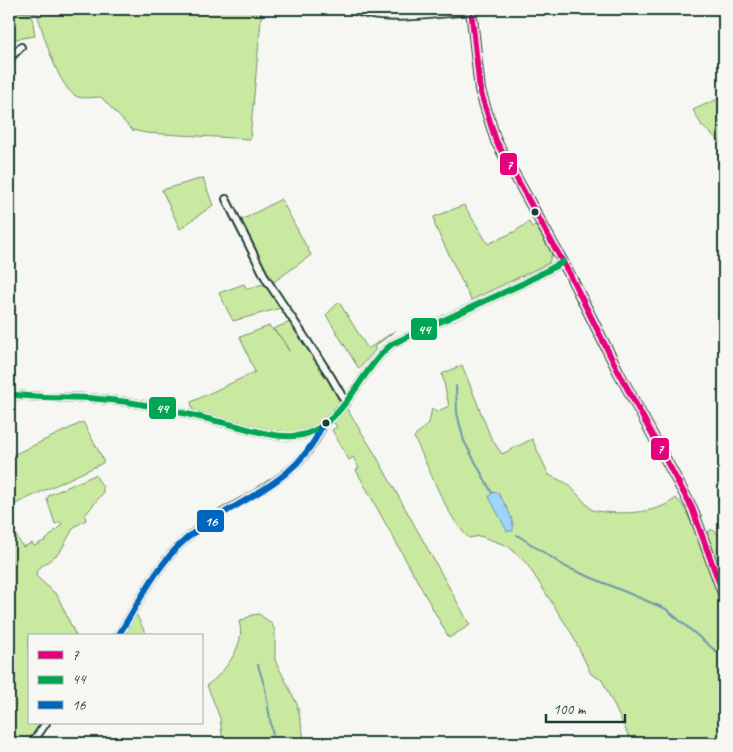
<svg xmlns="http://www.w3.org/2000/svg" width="733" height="752" font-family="Caveat,sans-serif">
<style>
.green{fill:#c9e8a0;stroke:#74926a}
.water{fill:#9fd4fd;stroke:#6c98ad}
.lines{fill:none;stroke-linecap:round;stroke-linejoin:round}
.stream{stroke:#6c98ad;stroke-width:2}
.minor-casing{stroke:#1f3d34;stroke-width:10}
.major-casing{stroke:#1f3d34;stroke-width:12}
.minor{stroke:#f6f6f2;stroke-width:6}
.major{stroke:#fbe080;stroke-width:9}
.bus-1-casing{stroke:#f6f6f2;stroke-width:10}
.bus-2-casing{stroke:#f6f6f2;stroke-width:10}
.bus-3-casing{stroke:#f6f6f2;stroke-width:10}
.bus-1{stroke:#e5007d;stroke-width:6}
.bus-2{stroke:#00a651;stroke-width:6}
.bus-3{stroke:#0065bd;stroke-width:6}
.bus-dot{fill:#1f3d34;stroke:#f6f6f2;stroke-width:2}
.line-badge{stroke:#f6f6f2;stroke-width:2}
.badge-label{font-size:14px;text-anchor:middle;font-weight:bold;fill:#fff}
</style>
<rect width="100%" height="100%" fill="#f6f6f2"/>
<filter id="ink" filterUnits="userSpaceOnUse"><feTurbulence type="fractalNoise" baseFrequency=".02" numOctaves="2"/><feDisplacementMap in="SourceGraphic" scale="10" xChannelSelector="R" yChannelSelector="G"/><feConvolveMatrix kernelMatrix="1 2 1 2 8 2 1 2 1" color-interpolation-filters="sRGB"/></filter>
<g filter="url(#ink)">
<path class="green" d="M9,9H31L35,36L9,40Z
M36,9H262L250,139L146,133L132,130L101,97C95,97 84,99 78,97C58,90 41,27 36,9Z
M724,96V145L702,126L693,110Z
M203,178L213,205L180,229L162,190Z
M281,199L311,255L271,284L240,221Z
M464,205L488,244L514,232L529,222L532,227L535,225L552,253L549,263L471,300L435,226L434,217Z
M266,283L281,308L233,321L219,293L244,284L247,289Z
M339,302L368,349L396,330L375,346V350L359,369L326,315Z
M290,322L324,368L342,400C330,413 317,428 299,432C275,437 220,417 193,411L191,402L255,372L240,337L269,326L282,339L289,351L285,342L273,329Z
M462,365L491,438L502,454L532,439L549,475L568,484L592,510C615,515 657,515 676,498L684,507L700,541L724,614V743H632L602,680L591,674L572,634L527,564L508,546L480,536L469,538C447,519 428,465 414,437L429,423L432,408L436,412L449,406L442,374Z
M345,409H347L375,454L470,625L449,638L356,470L359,468L353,457L349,460L332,430L337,427L333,421Z
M83,422L103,459V463L9,507V457Z
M95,475L103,487V493L85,515L86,520L74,527L60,552L37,570L36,576L57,595L76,636H29V723H43L29,743H9V525L23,547L32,543L34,546L46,540L62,524L60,522L55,524L47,499L49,495Z
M711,529L724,538V578L706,536Z
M135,612L147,636H129L127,632H122Z
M259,614L271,623L275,630V660L297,704L305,743H223L220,718L207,685C224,674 247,643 239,622L252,615Z"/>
<path class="water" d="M492,492L498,493C504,503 515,519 513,531H507L489,497Z"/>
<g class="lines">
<path class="stream" d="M9,11L35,13
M456,386L457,413L464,441L492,493
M517,535L566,567L666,609L724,658
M258,665L265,688L274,743"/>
<defs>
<path id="minor" d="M352,9C379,24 440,13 472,11
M9,59L21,47
M226,199L266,279L331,377L346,403
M9,394C39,399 69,396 99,399C143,402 187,414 229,424C253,430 287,443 311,432C349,415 361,369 392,344L524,283L563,262
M118,636C138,604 157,564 186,539C232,498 295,488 322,427
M32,743L46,723"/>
<path id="major" d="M471,9L480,90L496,141L570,275L619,373L692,508L724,596"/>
</defs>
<use href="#minor" class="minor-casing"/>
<use href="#major" class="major-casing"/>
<use href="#minor" class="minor"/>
<use href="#major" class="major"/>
<defs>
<path id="bus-1" d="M471,9L480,90L496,141L570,275L619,373L692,508L724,596"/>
<path id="bus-2" d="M9,394C39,399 69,396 99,399C143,402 187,414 229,424C253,430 287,443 311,432C349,415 361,369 392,344L524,283L563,262"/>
<path id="bus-3" d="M118,636C138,604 157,564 186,539C234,498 294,489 322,426"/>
</defs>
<use href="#bus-1" class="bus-1-casing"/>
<use href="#bus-2" class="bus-2-casing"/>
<use href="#bus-3" class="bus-3-casing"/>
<use href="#bus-1" class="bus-1"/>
<use href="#bus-2" class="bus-2"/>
<use href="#bus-3" class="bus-3"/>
</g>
</g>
<g class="bus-dot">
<circle cx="535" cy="212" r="4.5"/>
<circle cx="326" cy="423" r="4.5"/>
</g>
<g class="line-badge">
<rect x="499" y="152" width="19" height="24" rx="5" fill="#e5007d"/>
<rect x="410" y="317" width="28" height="24" rx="5" fill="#00a651"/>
<rect x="148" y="396" width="29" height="24" rx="5" fill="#00a651"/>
<rect x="650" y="437" width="20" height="24" rx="5" fill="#e5007d"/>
<rect x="196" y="509" width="29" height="24" rx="5" fill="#0065bd"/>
</g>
<g class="badge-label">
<text x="509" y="169">7</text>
<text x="424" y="334">44</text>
<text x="162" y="413">44</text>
<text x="660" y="453">7</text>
<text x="211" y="526">16</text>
</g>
<rect width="733" height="752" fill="none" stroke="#f6f6f2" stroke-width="30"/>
<rect x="15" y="15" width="703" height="722" fill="none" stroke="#1f3d34" stroke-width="2" filter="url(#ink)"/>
<rect x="28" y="634" width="175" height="90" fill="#f6f6f2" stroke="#a0aca6"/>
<rect x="38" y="651" width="25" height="8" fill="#e5007d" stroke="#a0aca6"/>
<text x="72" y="660" font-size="15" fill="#1f3d34">7</text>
<rect x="38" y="676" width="25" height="8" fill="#00a651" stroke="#a0aca6"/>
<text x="72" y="684" font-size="15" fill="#1f3d34">44</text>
<rect x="38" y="701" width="25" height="8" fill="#0065bd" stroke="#a0aca6"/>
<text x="72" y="710" font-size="15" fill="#1f3d34">16</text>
<path d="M546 714v8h79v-8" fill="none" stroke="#1f3d34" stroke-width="2.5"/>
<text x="553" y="714" font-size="15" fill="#1f3d34" stroke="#f6f6f2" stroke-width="4" paint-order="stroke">100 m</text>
</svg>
